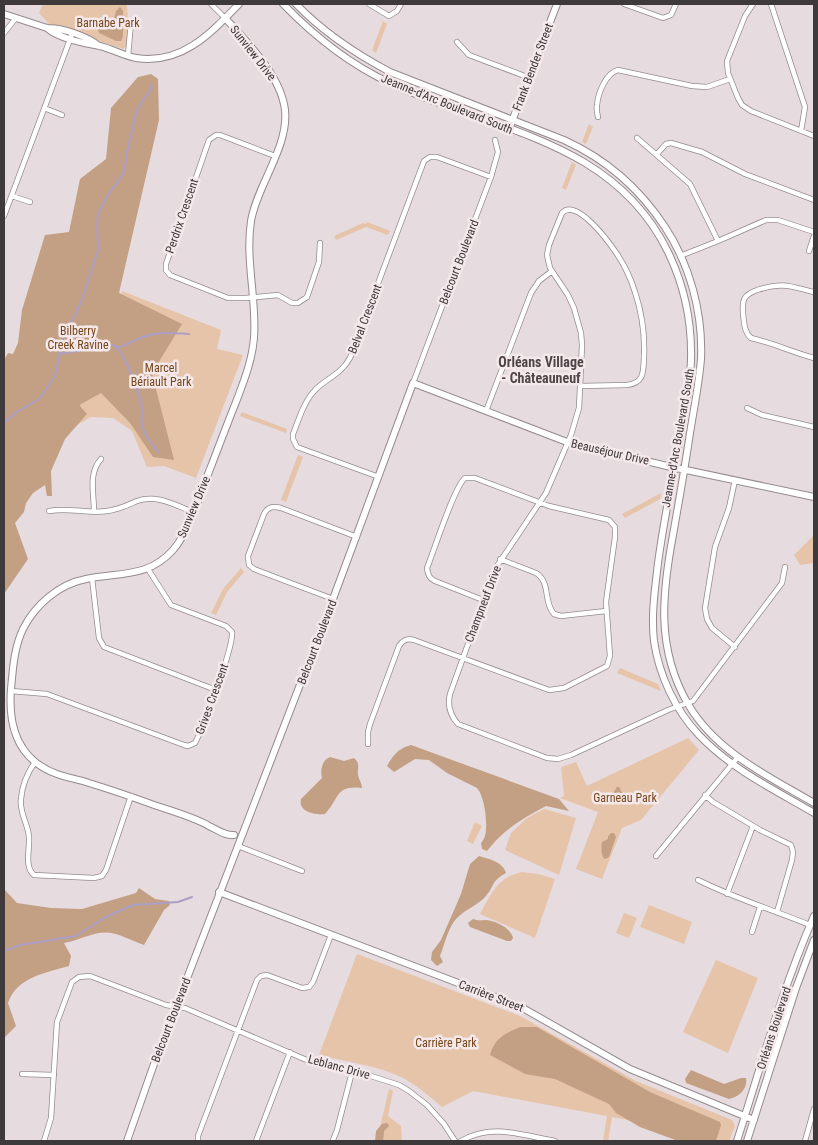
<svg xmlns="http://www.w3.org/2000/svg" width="818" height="1145" font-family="'Roboto Condensed',sans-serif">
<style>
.green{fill:#e6c4a9}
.forest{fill:#c3a084}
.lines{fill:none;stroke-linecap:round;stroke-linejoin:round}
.stream{stroke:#ab9fc6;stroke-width:2}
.street-casing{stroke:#958b8d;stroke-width:6}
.secondary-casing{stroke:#958b8d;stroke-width:8}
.street{stroke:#fff;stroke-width:4.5}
.secondary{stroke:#fff;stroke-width:6}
.labels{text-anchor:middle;stroke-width:5;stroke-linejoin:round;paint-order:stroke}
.park-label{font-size:12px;fill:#76471a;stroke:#f4e8eb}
.street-label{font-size:12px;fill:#3e393a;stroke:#f4e8eb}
.neighbourhood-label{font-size:14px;font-weight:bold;fill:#4f4548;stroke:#f4e8eb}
</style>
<rect width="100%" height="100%" fill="#e6dbde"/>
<path class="green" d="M43,4H127L129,44L123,49L50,25L39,13Z
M383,21L387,24L376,53L372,50Z
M589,124L593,127L586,144L582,142Z
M572,162L576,165L566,190L562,188Z
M367,222L390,231L388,235L366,227L336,240L334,236L363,223L366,224Z
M122,291L221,330L217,349L243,355L196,478L164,466L147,467L132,431L113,418L91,417L70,429L105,351Z
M242,412L287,429L286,433L240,416Z
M298,455L303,457L286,502L281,500Z
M661,493L660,499L625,518L622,514Z
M814,535V563L800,565L794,555Z
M241,568L244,572L227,592L216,615L211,613L223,589Z
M620,668L658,684L661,691L617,673Z
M688,738L699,750L641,820L622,828L602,879L576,869L598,812L560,798L564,796L561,767L576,762L587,786Z
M544,809L576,818L559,875L505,850L511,833L527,818Z
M475,822L482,826L473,844L467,841Z
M522,872L538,874L555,879L535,938L480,914C491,894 498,877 522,872Z
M649,905L692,922L684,944L640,927Z
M624,913L637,918L629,938L616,933Z
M357,954L520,1016L636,1081L732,1120L735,1126L729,1141H680L633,1121L612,1117L608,1141H603L607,1116L473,1091L442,1107C429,1096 417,1085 401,1077C376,1065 346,1062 319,1055Z
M716,960L758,978L728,1053L683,1032Z
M389,1089L393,1091L388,1116L401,1126L402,1141H378V1136Z"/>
<path class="forest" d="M120,7L123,11V36L121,41H116L99,33L98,30L102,26L113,24L116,11Z
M151,74L158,79L159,120L119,293L182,324L152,373L174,460L153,457L130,423L101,393L81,404L80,406L87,414L65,439L51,471L52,496H47L45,485L33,493L26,503L24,512L15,523L28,559L4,594V360L8,353L13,354L18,343L22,310L45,235L69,232L80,179L106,159L111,108L138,77Z
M411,745L559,799L569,811L546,806C523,818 503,830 487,851L482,849L481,843C482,842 485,837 485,836C488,825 485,797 477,788L447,773L429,760L415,759L394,772L387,766C393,755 399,748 411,745Z
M330,757L344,761L354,758C361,764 357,767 358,775C359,780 362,783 362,788C335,785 340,798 325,814C315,815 298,812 301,799L322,778C320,770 322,760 330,757Z
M617,787H619L626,800L622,802H609V799Z
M611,833H614L616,837L609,857L605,859C601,857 601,846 602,842L608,839V836Z
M479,856C489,859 503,862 506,873C490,882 496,884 486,896C478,905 466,909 458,917C448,926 445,944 440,956L443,962L437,966L431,960L432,952L441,940L461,894L470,864Z
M139,888L155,899L169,901L170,905L164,910L144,945C130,940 114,930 99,933C87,935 76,941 64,943L71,956L69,966C45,973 17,977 8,1003L16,1026L4,1038V889L17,903L51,908L82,909L136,893Z
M473,919C478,921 481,920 486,920C496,921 511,928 513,938L511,941H507L470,927L468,923Z
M520,1027H537L650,1092L720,1122L721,1125L716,1141H678L640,1127L616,1113L609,1104L555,1079L525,1074L490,1055C494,1039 505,1033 520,1027Z
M691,1070L724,1084L741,1078H746C748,1089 739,1097 729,1099L686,1083L685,1079Z
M387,1123L389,1126L384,1131L383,1141H375L376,1131L382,1124Z"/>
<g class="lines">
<path class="stream" d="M117,347C127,346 134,340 143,337C159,331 173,333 189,334
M59,354C69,352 80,351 90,349C98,347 104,343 112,345C124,347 141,398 142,410C142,417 140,422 143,429C146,437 153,445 158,452
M4,423L15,413L39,399L55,376L64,336L81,302L98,250L97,225L98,213L106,198L124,172L127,152L136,115L138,107L151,89V85
M4,951L20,945L76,936L106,917L133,905L178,902L192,897"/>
<defs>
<path id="street" d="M211,4L225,18
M369,4L389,16L397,11L401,4
M624,4L663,18L671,15L676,4
M753,4L745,16L727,61L728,73L738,98L742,105L751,111L814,136
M771,4L805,107L801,131
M4,33L16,18
M457,42L469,55L530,78
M128,56L131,22
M44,108L62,115
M598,117C597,113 596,109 597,105C598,93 606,73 618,70L692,86L707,87L730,79
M637,138L690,184L718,241L766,220H778L814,232
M657,154L666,144L671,143L702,152L745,174L814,200
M275,156L220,135H216L209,140L166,264V270L170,275L228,298H246L278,295L292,303H298L307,297L319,262L320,243
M12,196L30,202
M4,216L72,34
M809,251L814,236
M680,256L718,241
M814,292C789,286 783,282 757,290C744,295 742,299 743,313C744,322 744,332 751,338C773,343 792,352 814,358
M413,383L491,177L498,152L495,140
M581,386L627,385C645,383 643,371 644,357C645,335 642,313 635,292C631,279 625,266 617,254C609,242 576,197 562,213L549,245L547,255L550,268L568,295L574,308L581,333L582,345L579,408L571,435L546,493L495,569L450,694C447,706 450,715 458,724L547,758L558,759L571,755L668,710L693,701L782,583L785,567
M747,408L762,415L814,427
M486,411L531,293L539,281L552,271
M379,477L297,447L293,439V434C299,419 304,401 316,389C329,377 341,374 350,358L424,161L430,157H437L491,177
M735,480L729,508L715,547L705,608L707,619L712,628L735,647
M49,511C69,507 88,514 107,511C118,510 128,505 137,501C157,494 175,505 193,512
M94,511C94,494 88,473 101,459
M500,559L536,573C551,582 543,602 554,614L561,616L606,611
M92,578L99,638L104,647L216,690
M333,599L254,569L249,565L248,556L264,514C268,506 274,506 281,508L357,537
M11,691L47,694L184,745L188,746L195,743C203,728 234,646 232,632L226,626L171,605L148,569
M368,744V732L370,724L399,646C403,640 407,638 414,640L549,690L564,688L607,666L610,656L606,602L615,537V527L609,520L549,506L475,478H465C454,487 434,551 427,568C428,575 429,578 435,581L483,600
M35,762C28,772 22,786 21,799C19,812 28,824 29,837C30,849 24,867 34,875L94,878L102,876L106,870L131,796
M705,795L713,802L760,830L791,845L793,852L792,860L777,912
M238,846L302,871
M656,856L738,757
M698,880C734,898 773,910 810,925
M727,894L753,826
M752,932L760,907
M22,1074L54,1075
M333,1140L337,1130L352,1072
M44,1141L51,1118L57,1022L72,982L79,977L90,976L166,1005L185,1008L316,1064L371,1076L399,1085L409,1091L427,1105L444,1124L455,1141
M198,1141V1136L257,980L261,976L267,975L302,988L309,987L313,982L331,935
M256,1141L290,1052
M461,1141C492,1123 521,1135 555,1141
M805,1141L814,1109"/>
<path id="secondary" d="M283,4C314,36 349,64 390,83C492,131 613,139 668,252C684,285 692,323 691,360C690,384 685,408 681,431C673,475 664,519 658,563C655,589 651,615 654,641C659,675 675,710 699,735C731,769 775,790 814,813
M296,4C323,32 356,54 390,72L564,140C606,159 640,189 665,227C690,265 703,313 701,359C699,384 694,408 690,433C685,467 679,501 673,535C662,594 656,649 688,704C716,752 768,776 814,803
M4,14L47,28C63,28 87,36 99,46
M225,18C248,43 281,76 285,110C289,147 257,185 251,221C245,260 257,300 254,338C252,361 244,381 236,402C228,422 220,443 212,464C201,490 192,528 173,550C148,578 120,572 86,579C59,584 35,605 23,629C14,648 13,668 11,689C8,727 18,760 57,774C67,778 78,779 89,783C112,790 135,798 157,806C172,811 196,818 209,826C218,830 225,836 234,835
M47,28C58,38 85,44 100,46C112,49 124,56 136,58C182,65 211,33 239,4
M509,129L557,4
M219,892L521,1007L630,1069L754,1120
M127,1141L154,1064L333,599L413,383L567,442L667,466L814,497
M737,1141C761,1066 782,989 814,916
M747,1141L796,988L814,940"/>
</defs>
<use href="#street" class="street-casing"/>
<use href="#secondary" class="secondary-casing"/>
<use href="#street" class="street"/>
<use href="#secondary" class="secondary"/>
</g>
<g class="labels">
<g class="park-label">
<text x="108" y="27">Barnabe Park</text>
<text x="78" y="335">Bilberry<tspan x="78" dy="14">Creek Ravine</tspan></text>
<text x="161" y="372">Marcel<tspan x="161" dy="14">Bériault Park</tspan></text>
<text x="625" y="802">Garneau Park</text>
<text x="446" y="1047">Carrière Park</text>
</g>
<g class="street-label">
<text transform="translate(253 53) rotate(52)" y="4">Sunview Drive</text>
<text transform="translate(533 67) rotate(-69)" y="4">Frank Bender Street</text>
<text transform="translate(447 104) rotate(22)" y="4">Jeanne-d'Arc Boulevard South</text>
<text transform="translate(182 216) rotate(-71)" y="4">Perdrix Crescent</text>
<text transform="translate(459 262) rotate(-69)" y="4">Belcourt Boulevard</text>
<text transform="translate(365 319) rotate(-69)" y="4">Belval Crescent</text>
<text transform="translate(678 438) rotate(-80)" y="4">Jeanne-d'Arc Boulevard South</text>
<text transform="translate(610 452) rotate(13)" y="4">Beauséjour Drive</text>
<text transform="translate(194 507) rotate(-67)" y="4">Sunview Drive</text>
<text transform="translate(483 604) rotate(-69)" y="4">Champneuf Drive</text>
<text transform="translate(317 642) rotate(-69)" y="4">Belcourt Boulevard</text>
<text transform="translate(212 699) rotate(-70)" y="4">Grives Crescent</text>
<text transform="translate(491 996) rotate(21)" y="4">Carrière Street</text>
<text transform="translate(171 1020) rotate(-69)" y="4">Belcourt Boulevard</text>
<text transform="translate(774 1028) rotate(-72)" y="4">Orléans Boulevard</text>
<text transform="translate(339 1067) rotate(15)" y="4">Leblanc Drive</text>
</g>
<g class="neighbourhood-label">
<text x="541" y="367">Orléans Village<tspan x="541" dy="16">- Châteauneuf</tspan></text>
</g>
</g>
<rect width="818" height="1145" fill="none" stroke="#3e393a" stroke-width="10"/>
</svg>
